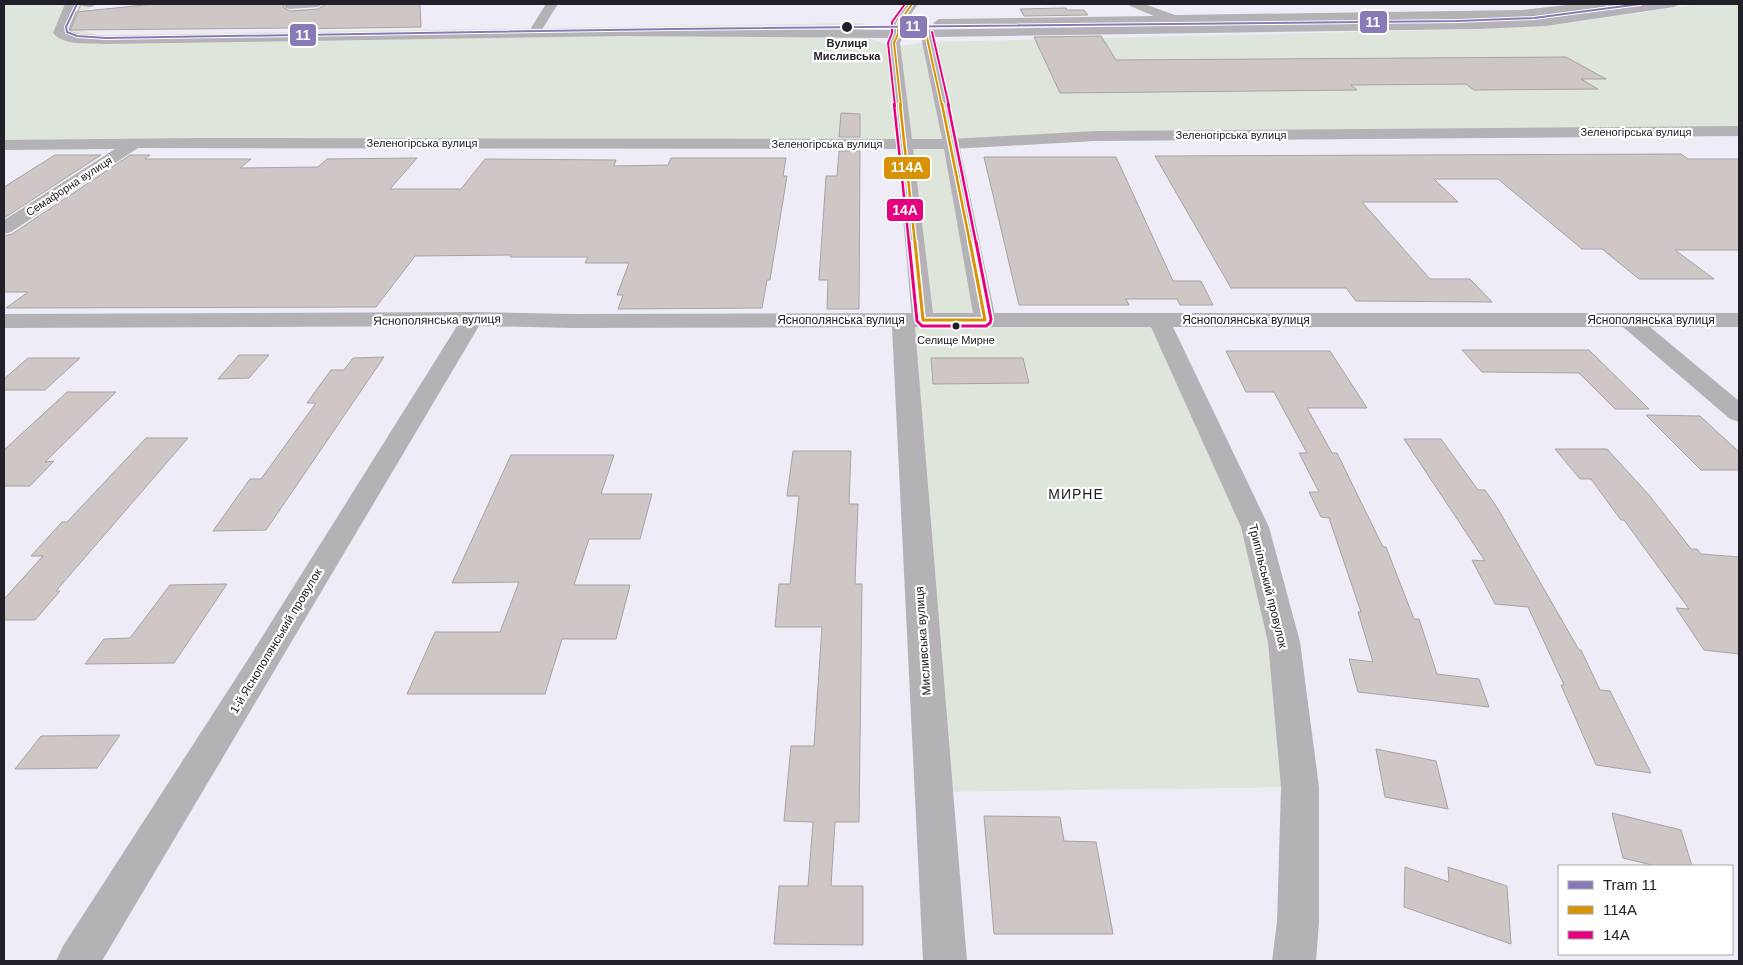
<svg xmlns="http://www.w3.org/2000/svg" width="1743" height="965" font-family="Helvetica,sans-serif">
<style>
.green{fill:#dee5db}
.building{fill:#cfc7c5;stroke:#a7a3a4}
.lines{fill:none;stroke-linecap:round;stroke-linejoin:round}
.street{fill:#b4b2b5;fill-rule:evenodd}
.secondary{fill:#b4b2b6;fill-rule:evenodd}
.tram{stroke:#aaa9ae;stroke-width:1}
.bus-1-far2-casing{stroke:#fff;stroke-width:4}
.bus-1-far1-casing{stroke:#fff;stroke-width:5}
.bus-1-casing{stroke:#fff;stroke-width:6}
.bus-2-far2-casing{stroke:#fff;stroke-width:4}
.bus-2-far1-casing{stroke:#fff;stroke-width:5}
.bus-2-casing{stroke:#fff;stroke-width:6}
.bus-1-far2{stroke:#d79206;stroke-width:2}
.bus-1-far1{stroke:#d79206;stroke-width:2.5}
.bus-1{stroke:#d79206;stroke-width:3}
.bus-2-far2{stroke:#e5007d;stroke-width:2}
.bus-2-far1{stroke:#e5007d;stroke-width:2.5}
.bus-2{stroke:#e5007d;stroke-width:3}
.tram-1-casing{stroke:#fff;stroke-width:4}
.tram-1{stroke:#897ab7;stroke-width:2}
.stop-dot{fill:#212029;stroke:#fff;stroke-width:2}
.labels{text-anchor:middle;stroke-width:4.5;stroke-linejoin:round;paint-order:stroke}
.far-stop-label{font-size:11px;font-weight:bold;fill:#212029;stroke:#fff}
.far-street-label{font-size:11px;fill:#212029;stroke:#fff}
.bus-label{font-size:11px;fill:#212029;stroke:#fff}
.street-label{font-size:12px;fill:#212029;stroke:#fff}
.neighbourhood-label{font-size:14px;letter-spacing:1px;fill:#212029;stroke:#fff}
.line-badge{stroke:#fff;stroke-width:2}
.badge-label{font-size:14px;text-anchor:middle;font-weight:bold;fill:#fff}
</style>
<rect width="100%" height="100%" fill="#eeecf7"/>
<path class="green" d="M4,4H92L81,27L85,31L97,35L865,23L862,36L895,47L927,42L1488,29L1555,25L1700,4H1739V131L1095,136L951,144L985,320H1159L1255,527L1300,787L933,792L903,320H922L905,144L4,145Z"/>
<path class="building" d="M154,4H284L283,7L290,11L318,9L326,4H420L421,27L292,29L295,28L69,30L76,12Z
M1066,8L1067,10H1084L1088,15L1024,16L1020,9Z
M1101,36L1116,60L1566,57L1606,79H1581L1598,89L1474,90L1466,84L1351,85L1357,90L1060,93L1034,37Z
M841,113L860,114V137H839Z
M839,151H860L859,309H827L828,280H819L826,176H837Z
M1681,154L1688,159H1739V250H1675L1714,279H1639L1602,249H1582L1498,179H1434L1458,202H1362L1430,279H1470L1492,302L1356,301L1346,288H1231L1155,156Z
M55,155H101L4,218V187Z
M130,155H150L145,159H251L240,168L318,167L327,159L417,158L390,189H461L485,159L616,160L614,166L668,165L671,158H786L783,176H787L770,280H767L762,308L618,309L623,295H617L629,263H585L588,257H510L511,255L415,256L376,307L6,308L28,292H4V236L12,234Z
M984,157H1116L1173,281H1201L1213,305H1180L1177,299H1126L1129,305H1019Z
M1462,350H1589L1649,409H1615L1579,373L1482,372Z
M1226,351H1330L1367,408H1307L1332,453H1337L1383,547H1386L1414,619H1419L1437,674L1479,679L1489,707L1358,692L1349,659L1373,662L1358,612H1361L1329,518L1321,517L1309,492H1319L1299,453H1307L1274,392H1246Z
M239,355H269L249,378L218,379Z
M384,357L266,530L213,531L250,479H261L316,403H307L331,370H344L353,358Z
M28,358H80L45,390H4V379Z
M931,358H1023L1029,383L933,384Z
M67,392H116L45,462L54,461L30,486H4V450Z
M1646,415L1700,416L1739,452V470H1701Z
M146,438H188L56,591H60L35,620H4V599L43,556H31L62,522H67Z
M1404,439H1441L1478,490H1485L1498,509L1579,650H1581L1600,690L1610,691L1651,773L1596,765L1561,685H1564L1528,607L1495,604L1472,560L1485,561Z
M1555,449H1607L1649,495L1691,549H1697L1701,554L1739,557V654L1704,650L1676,608L1689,609L1624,520H1621L1591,479H1580Z
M793,451H851L849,504H858L855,584H862L859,822H835L831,886H863V945L774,944L779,886H808L813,822L784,821L791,746H814L822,627H775L779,584H790L799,496H787Z
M511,455H614L601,494H652L640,539H589L574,585H630L616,639H562L545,694H407L435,632H500L519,582L452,583Z
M227,584L174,663L85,664L104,639L130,638L170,585Z
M120,735L97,768L15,769L41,736Z
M1376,749L1436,761L1448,809L1385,797Z
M1612,813L1681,830L1692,866H1656L1623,858Z
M984,816L1060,817L1064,841L1096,842L1113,934H994Z
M1405,867L1449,882L1448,867L1507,886L1511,944L1404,907Z"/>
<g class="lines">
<path class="street" d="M80,4H97L91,7L82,6Z
M286,4H324L318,7L290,9L286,8L284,6Z
M546,4H558L541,31H533L531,28Z
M1128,4H1144L1175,15L1522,10L1576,4H1608L1602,7L1522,18L939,27L933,23L939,19L1154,16L1130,6Z
M1739,126V136L1095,141L951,149L945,147L943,144L945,141L951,139L1095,131Z
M199,138L905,139L911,141L913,144L911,147L905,149L138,148L11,232L4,234V220L115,149L4,150V140Z
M472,312L573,314L923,313L931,315L934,320L931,325L915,327L967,961H923L892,327L573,328L479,326L102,961H56L63,946L247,661L457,326L4,328V314Z
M985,313H1739V327H1650L1739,401V422L1730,419L1623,327H1173L1269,527L1300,642L1319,787V922L1316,961H1272L1277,922L1281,787L1268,642L1241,527L1151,327H985L977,325L974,320L977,315Z"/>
<path class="secondary" d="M65,4H77L66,32L72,34L103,36L621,28L892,30V24L906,4H918L904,24V30L1479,21L1546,18L1651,4H1680L1674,7L1546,26L1479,29L933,37L959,144L996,320L993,325L985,327H923L915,325L912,320L888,43L890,38L621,36L103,44C87,43 64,46 53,33ZM921,37L942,139H912L900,43L903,38ZM913,149H944L973,313H933Z"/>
<path class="tram" d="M81,4L70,31L77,34L110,37L1452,19L1529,16L1624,4"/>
<defs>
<path id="bus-1-far2" d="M926,33L942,106
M901,106L894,43L898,34V24L912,4"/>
<path id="bus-1-far1" d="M900,104L915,243
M942,104L970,243"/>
<path id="bus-1" d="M915,242L923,320H985L970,242"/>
<path id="bus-2-far2" d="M932,32L949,106
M895,106L888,43L892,33V22L905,4"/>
<path id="bus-2-far1" d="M894,104L909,243
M948,104L976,243"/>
<path id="bus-2" d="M909,242L917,321L922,326H986L990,323L991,319L976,242"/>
</defs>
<use href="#bus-1-far2" class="bus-1-far2-casing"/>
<use href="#bus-1-far1" class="bus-1-far1-casing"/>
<use href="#bus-1" class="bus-1-casing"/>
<use href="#bus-2-far2" class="bus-2-far2-casing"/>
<use href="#bus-2-far1" class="bus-2-far1-casing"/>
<use href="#bus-2" class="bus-2-casing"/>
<use href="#bus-1-far2" class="bus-1-far2"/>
<use href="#bus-1-far1" class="bus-1-far1"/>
<use href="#bus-1" class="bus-1"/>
<use href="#bus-2-far2" class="bus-2-far2"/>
<use href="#bus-2-far1" class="bus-2-far1"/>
<use href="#bus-2" class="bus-2"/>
<defs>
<path id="tram-1" d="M77,4L66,27L67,32L77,36L106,38L673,29L1457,21L1534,18L1640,4"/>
</defs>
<use href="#tram-1" class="tram-1-casing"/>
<use href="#tram-1" class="tram-1"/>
</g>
<g class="stop-dot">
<circle cx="847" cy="27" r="6"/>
<circle cx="956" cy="326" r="4.5"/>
</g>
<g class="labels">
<g class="far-stop-label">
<text x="847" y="47">Вулиця<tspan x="847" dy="13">Мисливська</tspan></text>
</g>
<g class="far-street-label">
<text x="1636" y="136">Зеленогірська вулиця</text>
<text x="1231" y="139">Зеленогірська вулиця</text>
<text x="422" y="147">Зеленогірська вулиця</text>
<text x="827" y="148">Зеленогірська вулиця</text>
<text transform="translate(69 186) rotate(-33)" y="4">Семафорна вулиця</text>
</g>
<g class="bus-label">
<text x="956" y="344">Селище Мирне</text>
</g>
<g class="street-label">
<text transform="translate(437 320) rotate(-1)" y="4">Яснополянська вулиця</text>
<text x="841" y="324">Яснополянська вулиця</text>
<text x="1246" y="324">Яснополянська вулиця</text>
<text x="1651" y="324">Яснополянська вулиця</text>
<text transform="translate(1268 586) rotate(76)" y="4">Трипільський провулок</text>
<text transform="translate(276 641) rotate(-59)" y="4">1-й Яснополянський провулок</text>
<text transform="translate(923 641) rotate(-94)" y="4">Мисливська вулиця</text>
</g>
<g class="neighbourhood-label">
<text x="1076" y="499">МИРНЕ</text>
</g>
</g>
<g class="line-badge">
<rect x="1359" y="10" width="29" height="24" rx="5" fill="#897ab7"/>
<rect x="899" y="15" width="29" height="24" rx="5" fill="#897ab7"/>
<rect x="289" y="23" width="28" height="24" rx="5" fill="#897ab7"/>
<rect x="883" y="156" width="48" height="24" rx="5" fill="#d79206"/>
<rect x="886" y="198" width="38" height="24" rx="5" fill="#e5007d"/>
</g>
<g class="badge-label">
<text x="1373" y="27">11</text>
<text x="913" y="31">11</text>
<text x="303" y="40">11</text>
<text x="907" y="172">114А</text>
<text x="905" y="215">14А</text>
</g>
<rect width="1743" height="965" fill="none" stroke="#212029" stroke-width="10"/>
<rect x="1558" y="865" width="175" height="90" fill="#ffffff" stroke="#a6a6a9"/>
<rect x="1568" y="881" width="25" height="8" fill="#897ab7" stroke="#a6a6a9"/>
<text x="1603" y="890" font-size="15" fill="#212029">Tram 11</text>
<rect x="1568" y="906" width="25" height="8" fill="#d79206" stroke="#a6a6a9"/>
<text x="1603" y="915" font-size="15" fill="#212029">114А</text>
<rect x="1568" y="931" width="25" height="8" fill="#e5007d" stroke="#a6a6a9"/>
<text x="1603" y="940" font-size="15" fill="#212029">14А</text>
</svg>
